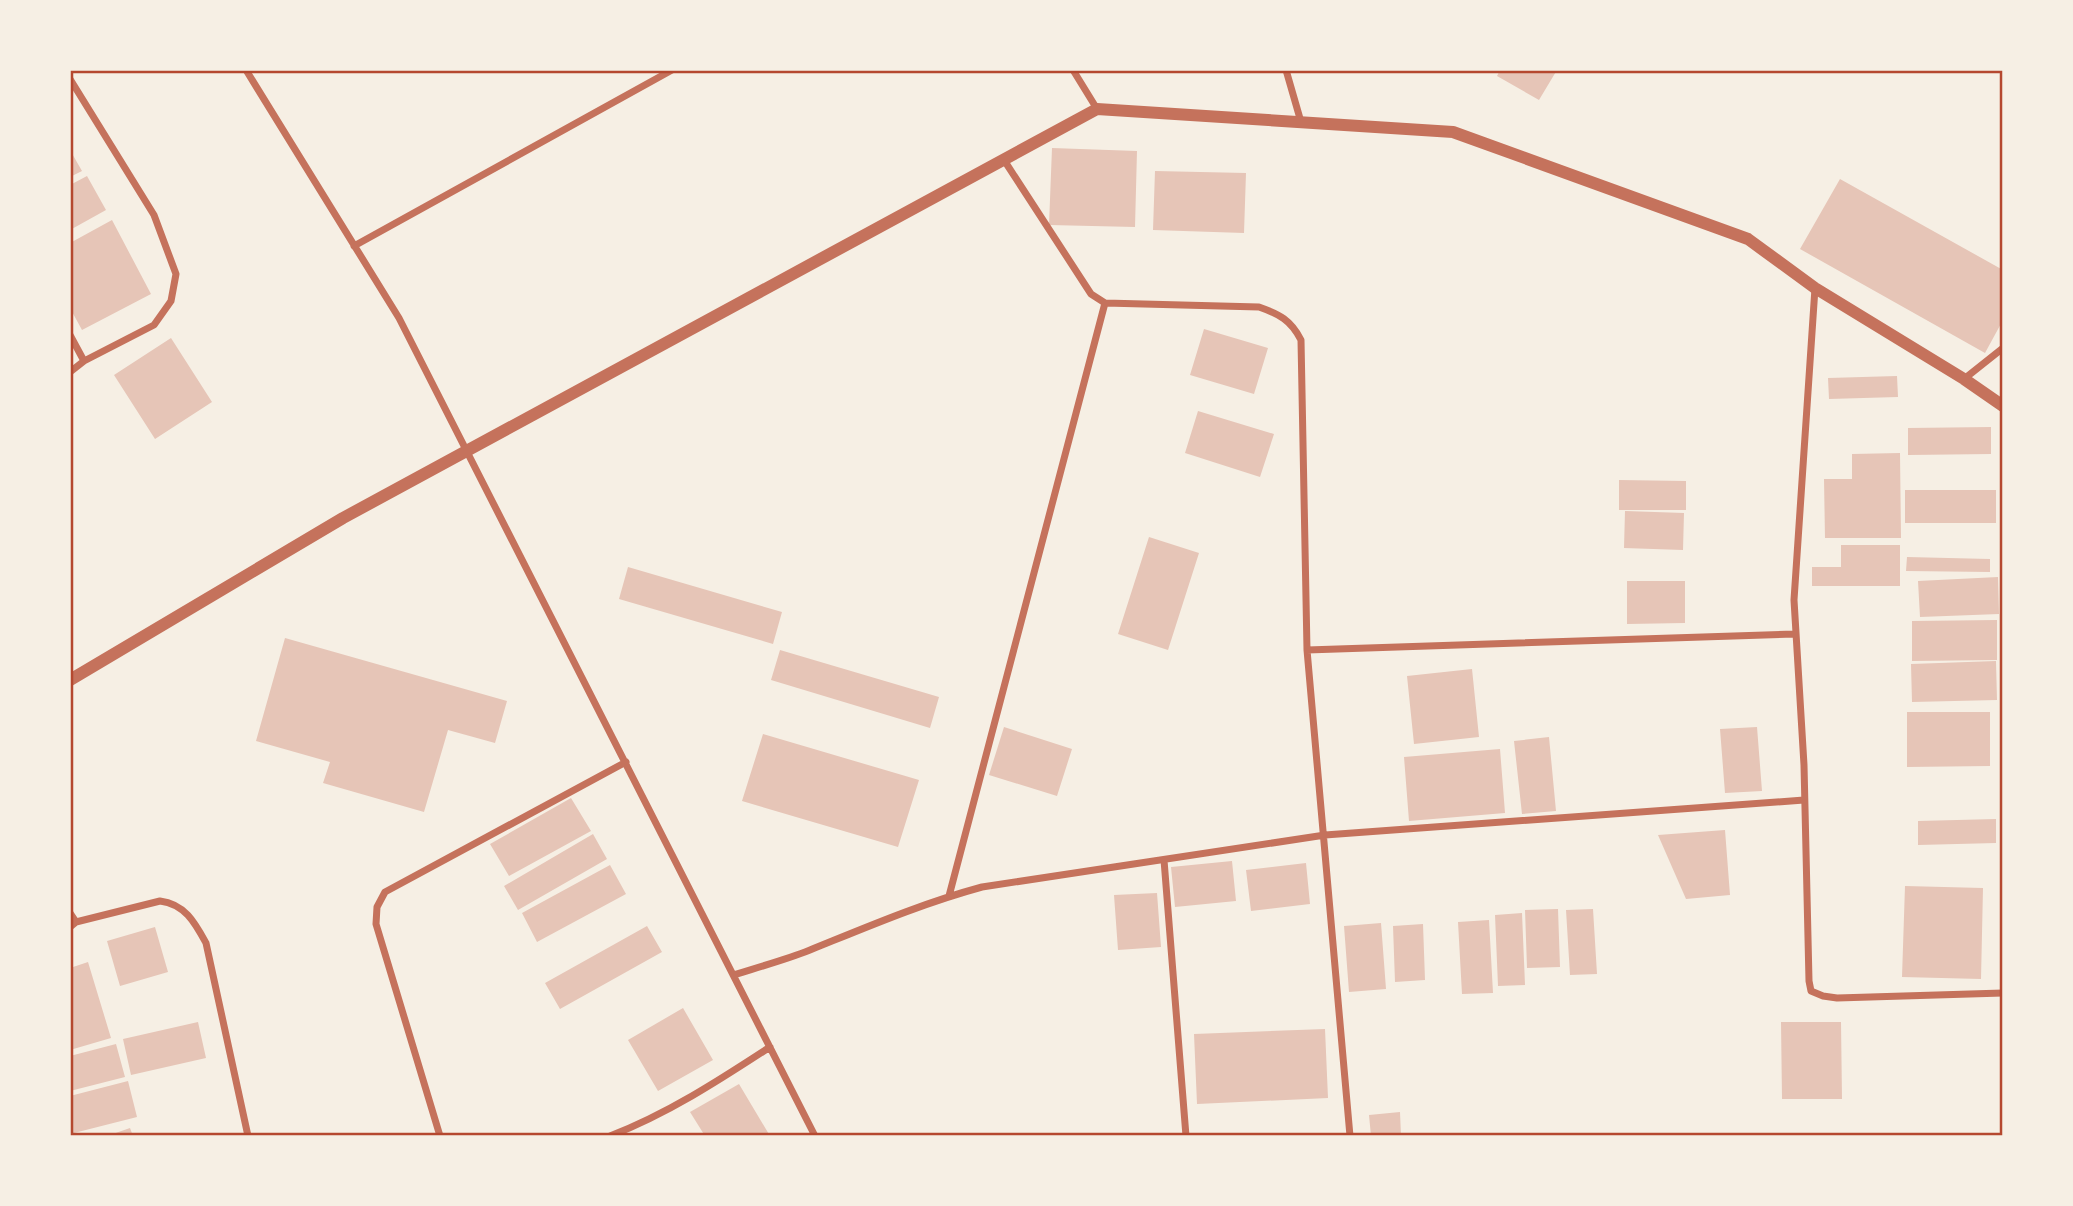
<svg xmlns="http://www.w3.org/2000/svg" width="2073" height="1206" font-family="Rubik,sans-serif">
<style>
.building{fill:#e6c5b7}
.lines{fill:none;stroke-linecap:round;stroke-linejoin:round}
.minor{stroke:#c5725c;stroke-width:7}
.tertiary{stroke:#c5725c;stroke-width:12}
.neatline{fill:none;stroke:#b5482f;stroke-width:2.5}
</style>
<rect width="100%" height="100%" fill="#f6efe4"/>
<path class="building" d="M1500,70H1557L1539,100L1497,76Z
M1052,148L1137,151L1135,227L1049,225Z
M70,150L82,171L70,177Z
M1155,171L1246,173L1244,233L1153,230Z
M87,176L106,210L70,230V185Z
M1840,179L2003,270V320L1985,353L1800,249Z
M112,220L151,294L82,330L70,308V243Z
M1204,329L1268,348L1254,394L1190,375Z
M171,338L212,402L155,439L114,375Z
M1897,376L1898,397L1829,399L1828,378Z
M1198,411L1274,434L1260,477L1185,453Z
M1991,427V454L1908,455V428Z
M1900,453L1901,538H1825L1824,479H1852V454Z
M1619,480L1686,481V510H1619Z
M1905,490H1996V523H1905Z
M1625,511L1684,513L1683,550L1624,548Z
M1149,537L1199,553L1168,650L1118,634Z
M1841,545H1900V586H1812V567H1841Z
M1907,557L1990,559V572L1906,571Z
M628,567L782,612L773,644L619,599Z
M1998,577L1999,614L1920,617L1918,581Z
M1627,581H1685V623L1627,624Z
M1997,620V660L1912,661V621Z
M285,638L507,701L495,743L448,730L424,812L323,783L330,762L256,741Z
M780,650L939,697L930,728L771,680Z
M1996,661L1997,700L1912,702L1911,664Z
M1472,669L1479,737L1414,744L1407,676Z
M1907,712H1990V766L1907,767Z
M1004,727L1072,749L1057,796L989,775Z
M1757,727L1762,791L1725,793L1720,729Z
M763,734L919,780L898,847L742,801Z
M1549,737L1556,811L1522,814L1514,741Z
M1500,749L1505,813L1409,821L1404,757Z
M571,798L591,831L509,876L490,844Z
M1996,819V843L1918,845V821Z
M1725,830L1730,895L1686,899L1658,835Z
M593,834L607,859L518,910L504,886Z
M1232,861L1236,901L1175,907L1171,867Z
M1306,863L1310,904L1251,911L1246,870Z
M610,865L626,894L537,942L522,913Z
M1905,886L1983,888L1981,979L1902,977Z
M1157,893L1161,947L1118,950L1114,895Z
M1558,909L1560,967L1527,968L1525,910Z
M1593,909L1597,974L1570,975L1566,910Z
M1522,913L1525,985L1498,986L1495,915Z
M1489,920L1493,993L1462,994L1458,922Z
M1381,923L1386,989L1349,992L1344,926Z
M1423,924L1425,980L1395,982L1393,926Z
M647,926L662,952L560,1009L545,983Z
M155,927L168,972L120,986L107,941Z
M88,962L111,1038L70,1050V968Z
M683,1008L713,1060L658,1091L628,1040Z
M198,1022L206,1058L131,1075L123,1039Z
M1781,1022H1841L1842,1099H1782Z
M1325,1029L1328,1098L1197,1104L1194,1034Z
M116,1044L125,1077L70,1091V1056Z
M128,1081L137,1117L70,1134V1096Z
M739,1084L770,1136H705L690,1112Z
M1400,1112L1401,1136H1371L1369,1115Z
M130,1128L133,1136H107Z"/>
<g class="lines">
<path class="minor" d="M246,70L399,318L815,1136
M1073,70L1097,109
M1286,70L1301,122
M70,79L154,215L176,274L171,301L154,325L84,361L70,372
M1004,160L1091,294L1105,303L1259,307C1279,314 1291,320 1301,340L1307,650L1350,1136
M354,246L672,70
M1815,288L1794,600L1804,765L1809,981L1811,991L1823,996L1837,998L2003,993
M70,335L84,361
M1964,379L2003,348
M1307,650L1794,634
M1164,860L1186,1136
M949,896L1105,303
M70,913L76,922
M70,927L76,922L160,901C185,904 195,923 206,943L248,1136
M733,975C759,967 785,960 810,950C867,927 923,903 982,887L1325,835L1804,800
M440,1136L376,924L377,907L385,892L626,762
M610,1136C667,1114 718,1081 770,1047"/>
<path class="tertiary" d="M70,680L343,518L1097,109L1453,132L1748,239L1815,288L1964,379L2003,406"/>
</g>
<rect width="2073" height="1206" fill="none" stroke="#f6efe4" stroke-width="144"/>
<rect x="72" y="72" width="1929" height="1062" class="neatline"/>
</svg>
